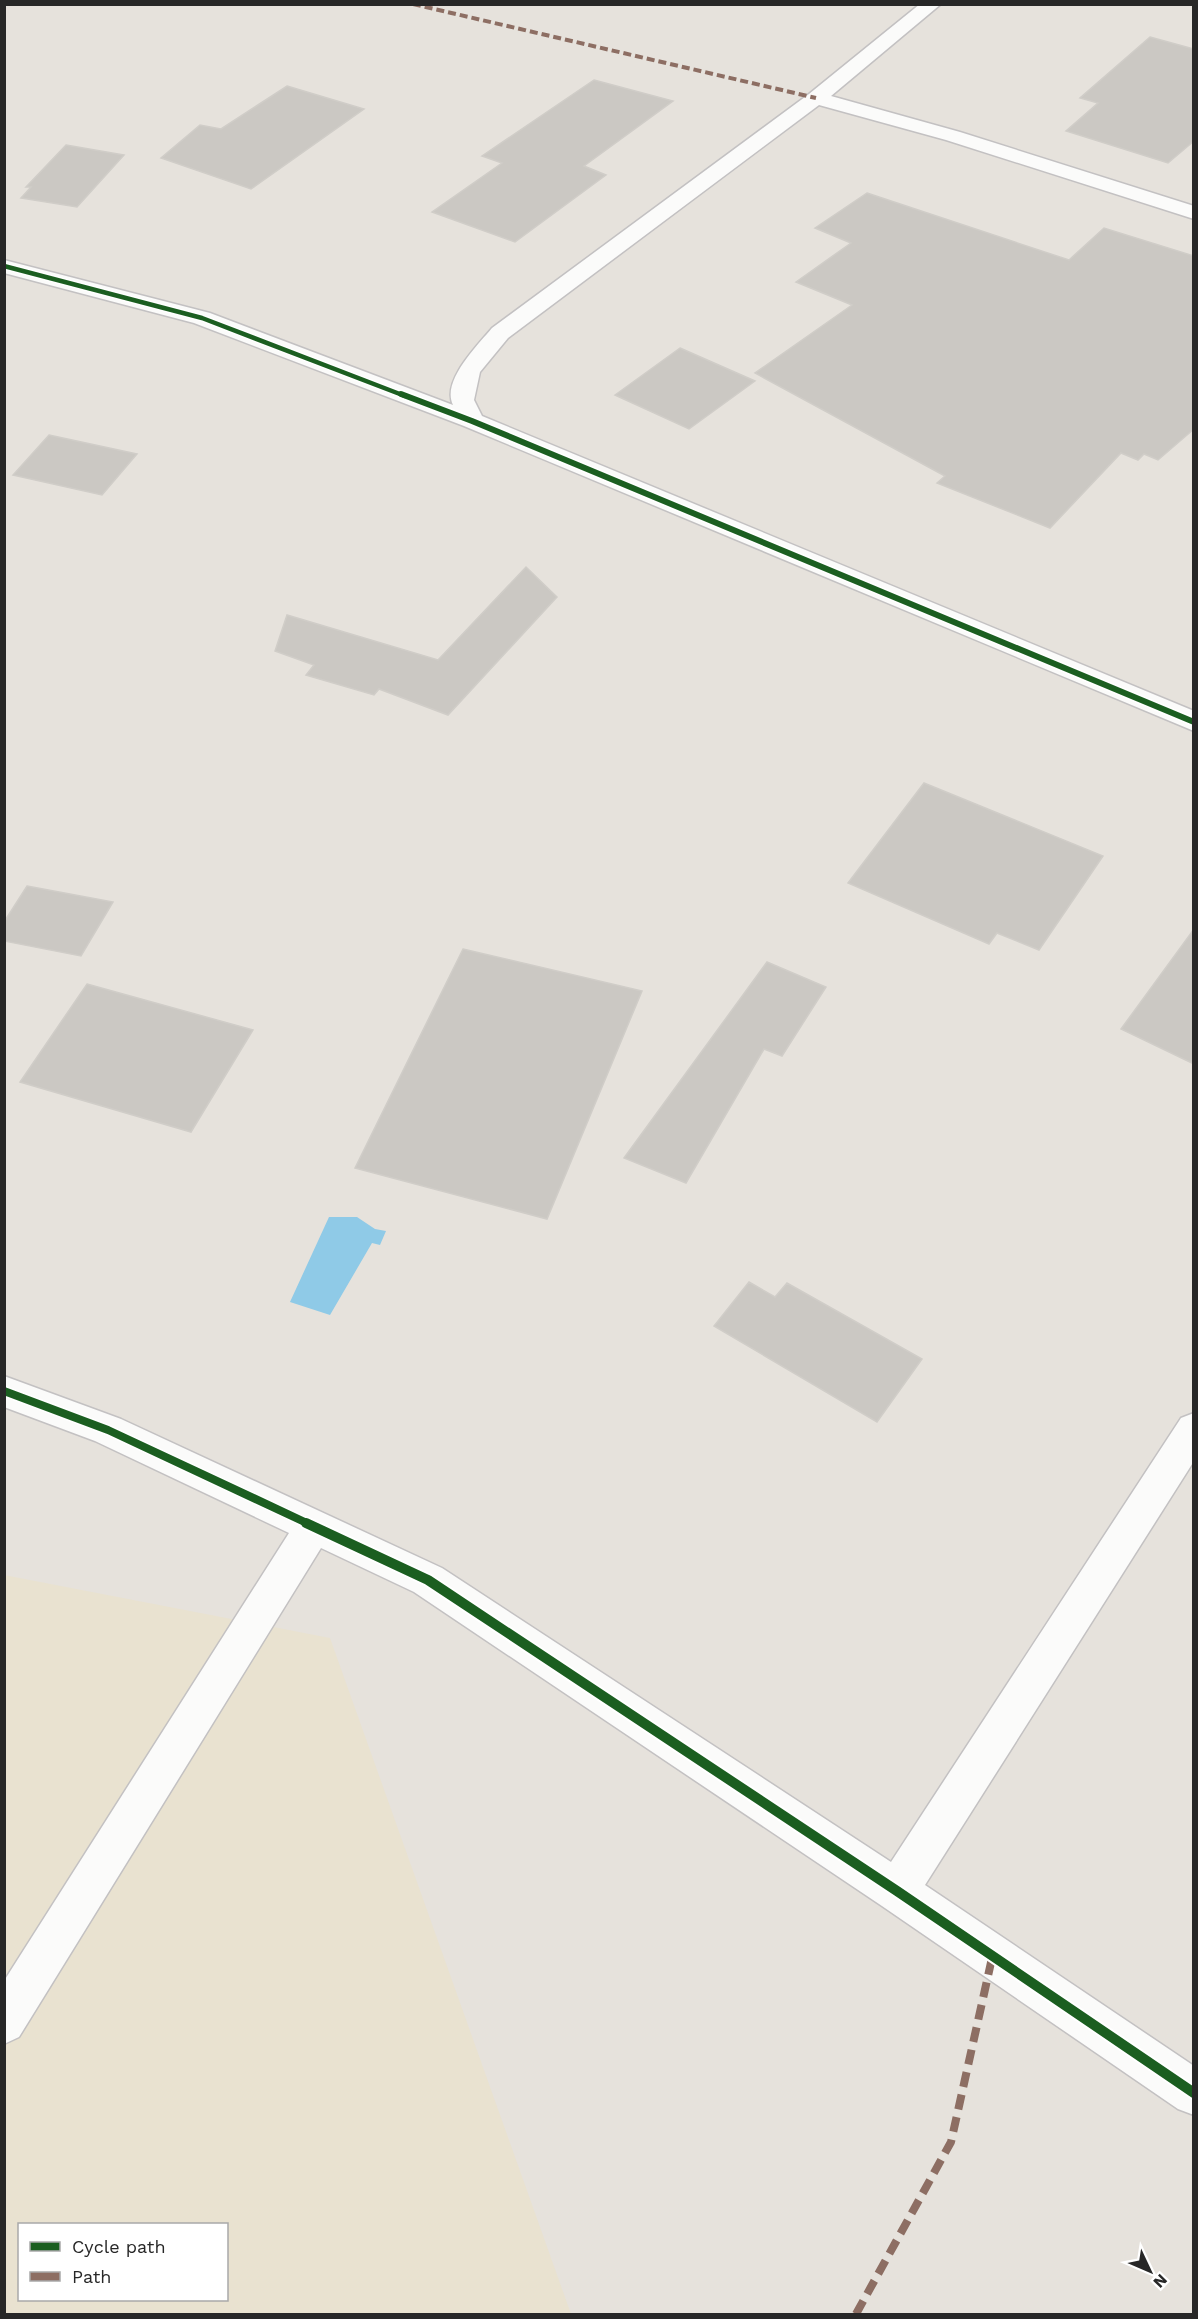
<svg xmlns="http://www.w3.org/2000/svg" width="1198" height="2319" font-family="'Work Sans',sans-serif">
<style>
.education{fill:#e9e2d0;fill-rule:evenodd}
.water{fill:#8fcae7}
.building{fill:#cbc8c3;stroke:#d0cdc8;stroke-width:1.5}
.lines{fill:none;stroke-linecap:round;stroke-linejoin:round}
.minor-casing{stroke:#c3c1c2;stroke-width:3}
.minor{fill:#fbfbfa;fill-rule:evenodd}
.quiet-far1{stroke:#8d6e63;stroke-width:4;stroke-dasharray:8 4;stroke-linecap:butt}
.quiet{stroke:#8d6e63;stroke-width:8;stroke-dasharray:15 8;stroke-linecap:butt}
.cycleway-far3-casing{stroke:#fff;stroke-width:7}
.cycleway-far2-casing{stroke:#fff;stroke-width:9}
.cycleway-far1-casing{stroke:#fff;stroke-width:11}
.cycleway-casing{stroke:#fff;stroke-width:14}
.cycleway-far3{stroke:#1b5e20;stroke-width:4.5}
.cycleway-far2{stroke:#1b5e20;stroke-width:6}
.cycleway-far1{stroke:#1b5e20;stroke-width:8}
.cycleway{stroke:#1b5e20;stroke-width:10}
</style>
<rect width="100%" height="100%" fill="#e6e2dc"/>
<path class="education" d="M4,1575L330,1638L571,2314H5ZM20,2224H226V2300H20Z"/>
<path class="water" d="M329,1217H357L375,1229L386,1231L380,1245L372,1243L330,1315L290,1302Z"/>
<path class="building" d="M1150,37L1194,49V141L1168,163L1066,131L1098,103L1080,98Z
M594,80L673,101L584,166L606,175L515,242L432,212L502,163L482,156Z
M287,86L364,109L251,189L161,158L200,125L221,129Z
M66,145L124,155L77,207L21,198L31,187H26Z
M867,193L1069,260L1104,228L1194,256V429L1158,460L1144,454L1138,460L1121,453L1050,528L937,483L945,476L755,373L852,305L796,282L851,243L815,228Z
M680,348L755,381L689,429L615,395Z
M49,435L137,454L102,495L13,475Z
M526,567L557,597L448,715L379,689L374,695L306,675L314,665L275,651L287,615L438,660Z
M924,783L1103,856L1039,950L997,933L989,944L848,883Z
M27,886L113,902L81,956L4,941V922Z
M1194,929V1064L1121,1029Z
M463,949L642,991L547,1219L355,1168Z
M767,962L826,987L782,1056L764,1049L686,1183L624,1158Z
M87,984L253,1030L191,1132L20,1082Z
M749,1282L775,1297L787,1283L922,1359L877,1422L714,1326Z"/>
<g class="lines">
<defs>
<path id="minor" d="M920,4H941L831,96L960,132L1194,206V219L946,140L819,105L508,338L480,372L474,400L482,416L1194,711V731L464,426L194,323L4,273V260L210,313L453,405C441,381 478,345 492,328L809,94Z
M4,1376L121,1419L442,1568L891,1862L1181,1418L1194,1413V1461L925,1885L1194,2066V2115L1178,2109L882,1906L414,1592L321,1548L19,2037L4,2044V1981L289,1533L95,1441L4,1407Z"/>
</defs>
<use href="#minor" class="minor-casing"/>
<use href="#minor" class="minor"/>
<path class="quiet-far1" d="M413,4L816,98"/>
<path class="quiet" d="M856,2314L951,2142L992,1958"/>
<defs>
<path id="cycleway-far3" d="M4,266L202,318L405,396"/>
<path id="cycleway-far2" d="M401,394L472,421L1194,722"/>
<path id="cycleway-far1" d="M4,1391L108,1430L309,1524"/>
<path id="cycleway" d="M306,1523L428,1580L897,1891L1194,2093"/>
</defs>
<use href="#cycleway-far3" class="cycleway-far3-casing"/>
<use href="#cycleway-far2" class="cycleway-far2-casing"/>
<use href="#cycleway-far1" class="cycleway-far1-casing"/>
<use href="#cycleway" class="cycleway-casing"/>
<use href="#cycleway-far3" class="cycleway-far3"/>
<use href="#cycleway-far2" class="cycleway-far2"/>
<use href="#cycleway-far1" class="cycleway-far1"/>
<use href="#cycleway" class="cycleway"/>
</g>
<rect width="1198" height="2319" fill="none" stroke="#272727" stroke-width="12"/>
<rect x="18" y="2223" width="210" height="78" fill="#ffffff" stroke="#a9a9a9" stroke-width="1.5"/>
<rect x="30" y="2242" width="30" height="9" fill="#1b5e20" stroke="#a9a9a9" stroke-width="1.5"/>
<text x="72" y="2253" font-size="18" fill="#272727">Cycle path</text>
<rect x="30" y="2272" width="30" height="9" fill="#8d6e63" stroke="#a9a9a9" stroke-width="1.5"/>
<text x="72" y="2283" font-size="18" fill="#272727">Path</text>
<g transform="translate(1150 2271) rotate(134)" stroke="#ffffff" stroke-width="4.5" paint-order="stroke">
<path d="M0-4.5L10 22L0 15L-10 22Z" fill="#272727"/>
<text y="-9" font-size="16" font-weight="bold" text-anchor="middle" fill="#272727">N</text>
</g>
</svg>
